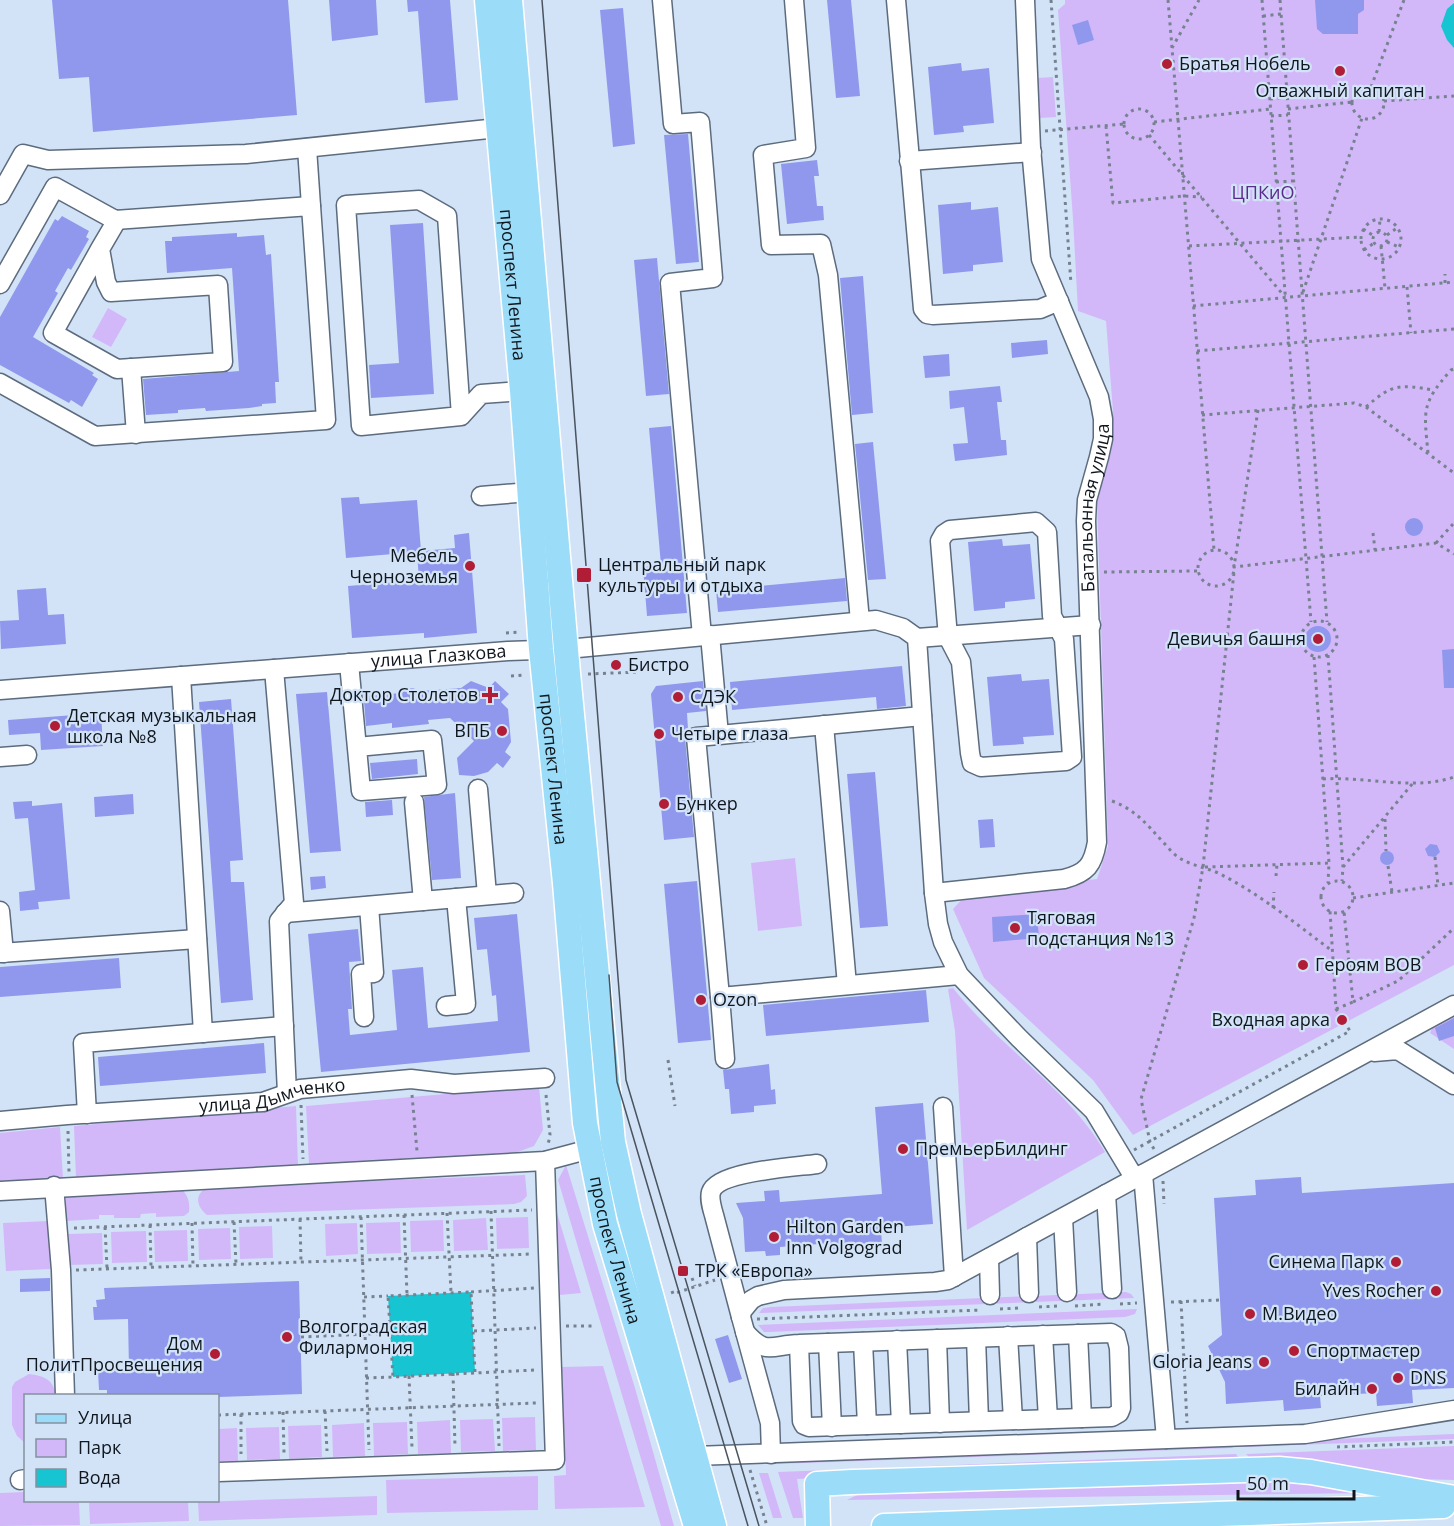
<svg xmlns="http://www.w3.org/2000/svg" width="1454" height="1526" font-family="'Open Sans',sans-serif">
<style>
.green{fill:#d3b8f9}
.water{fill:#16c4d2}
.building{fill:#9098ee}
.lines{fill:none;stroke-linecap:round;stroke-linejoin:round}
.minor-casing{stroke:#5c6b7d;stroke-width:21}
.major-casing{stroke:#fff;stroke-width:27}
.path{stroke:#778290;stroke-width:3;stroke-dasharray:3 4.5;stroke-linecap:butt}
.minor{stroke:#fff;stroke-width:18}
.major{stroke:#9bddf8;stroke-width:24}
.tram{stroke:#4a535e;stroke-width:1.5}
.poi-dot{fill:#b11d37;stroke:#d2e3f7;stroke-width:2}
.labels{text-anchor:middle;stroke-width:4.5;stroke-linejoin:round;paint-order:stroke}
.poi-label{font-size:18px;fill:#10161d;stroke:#d2e3f7;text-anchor:start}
.park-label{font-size:18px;fill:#5c2a8c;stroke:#d2e3f7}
.street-label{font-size:18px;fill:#10161d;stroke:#d2e3f7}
</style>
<rect width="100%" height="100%" fill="#d2e3f7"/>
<path class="green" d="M1065,0H1454V965L1133,1135L1093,1080L984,978L953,909L967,894L1097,879L1108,846L1097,501L1113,411L1106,321L1078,311L1073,219L1058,10L1065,4Z
M1053,77L1056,117L1040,118L1037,78Z
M108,308L127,319L111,347L92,337Z
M795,858L802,926L758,931L751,863Z
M953,988C999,1047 1067,1087 1105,1152L967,1230L955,1031L948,989Z
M1454,1014V1049L1430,1033L1433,1026Z
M539,1086L543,1130L534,1146L512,1154L309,1165L306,1106Z
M296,1106L298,1166L76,1178L74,1126Z
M60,1127L63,1179L0,1182V1133Z
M566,1165L635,1388L674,1526H661L558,1180Z
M525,1175L527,1196L521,1202L514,1204L207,1215C196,1206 194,1194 208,1187Z
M181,1188C188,1196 190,1201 189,1212L184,1216L156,1217V1213L141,1214L140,1218H114V1215H99V1219L66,1221V1195Z
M557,1213L581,1293L560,1295Z
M528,1217L529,1248L497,1249L496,1218Z
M486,1218L488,1250L454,1251L453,1220Z
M443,1220L444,1251L411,1252L410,1221Z
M49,1221L51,1269L6,1271L3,1223Z
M400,1222L401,1253L367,1254L366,1223Z
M357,1223L358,1254L326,1256L325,1224Z
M272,1226L273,1258L240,1259L239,1227Z
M230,1228L231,1259L199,1260L198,1229Z
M187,1230L188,1261L155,1262L154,1231Z
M146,1231L147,1262L112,1263L111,1232Z
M102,1233L103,1264L69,1265L68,1234Z
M1126,1292L1131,1294L1134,1298L759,1313L763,1308L771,1307Z
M1137,1309L1135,1314L1125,1317L769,1332H764L758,1325Z
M603,1366L645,1507L555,1509L554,1476L566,1475L562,1367Z
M29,1374C44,1376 53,1379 56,1395L26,1396L25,1443L17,1436L12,1425V1387L15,1382Z
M535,1417L536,1450L503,1451L502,1418Z
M493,1419L495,1451L461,1452L460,1420Z
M450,1420L451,1453L418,1454L417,1422Z
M407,1422L408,1454L374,1456L373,1423Z
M364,1423L365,1456L333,1457L332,1425Z
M321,1425L322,1457L289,1459L288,1426Z
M279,1427L280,1459L247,1460L246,1428Z
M237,1428L238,1461H218V1429Z
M1454,1434V1439L1244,1447L1242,1443Z
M1230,1444L1233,1448L775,1464L774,1460Z
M1454,1446V1480L1416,1479L1314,1462L1252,1460L1246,1454Z
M1236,1454L1240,1460L797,1479L803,1518H793L778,1472Z
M759,1473H768L782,1518H773Z
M538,1476V1510L387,1513L386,1480Z
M1277,1478L1371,1493L847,1500L865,1491Z
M25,1492L26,1500L79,1501L80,1525L0,1526V1493Z
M377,1496V1515L199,1521L198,1502Z
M89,1501H188L189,1521L90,1524Z"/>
<path class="water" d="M1454,3V48L1447,40L1441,26L1447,9Z
M471,1292L475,1372L393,1377L388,1296Z"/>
<path class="building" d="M52,0H288L297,115L93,132L89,77L59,79Z
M329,0H376L378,35L332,41Z
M407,0H450L458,100L425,103L418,11L408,12Z
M827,0H851L860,96L836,98Z
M1315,0H1364V10L1358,14V34H1323L1317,29Z
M623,8L635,144L613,147L600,10Z
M1088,20L1094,40L1078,45L1072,25Z
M961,63L962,71L989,68L994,123L963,126L964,132L934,135L928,67Z
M688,134L699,262L676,264L664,135Z
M817,160L819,176H814L817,206H823L824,220L787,224L781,164Z
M971,202V210L998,207L1003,262L973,265V271L943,274L938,205Z
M62,216L89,231L86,237L89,239L71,270L68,268L55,291L58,293L33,337L94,373L92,375L98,379L82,407L71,400L69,403L0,365V317L55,219L58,221Z
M423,223L434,394L371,398L369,365L399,363L390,225Z
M237,233V237L264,235L266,255L271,254L279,382H275L276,403L262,404V406L249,408L206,411L205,408L178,410V413L146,415L143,379L239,371L232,268L167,273L165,241H172V237Z
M657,258L669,394L646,396L634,260Z
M863,276L873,413L852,415L840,278Z
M1047,340L1048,354L1012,358L1011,343Z
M949,354L950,376L925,378L923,356Z
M1000,386L1002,402H997L1001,440H1006L1007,455L955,461L953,444L968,443L964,407L950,409L949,391Z
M671,426L687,613L647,616L643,567L661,565L649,428Z
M873,442L886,579L868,580L855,444Z
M359,497L360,504L417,500L421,551L455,548L454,535L469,533L477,633L424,638V633L352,638L348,586L419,580L417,552L346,558L341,498Z
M1405 527a9 9 0 1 1 18 0a9 9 0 1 1-18 0Z
M1002,539L1003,546L1030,544L1035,599L1005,602V608L974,611L968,542Z
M845,578L847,601L718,612L716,590Z
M46,588L48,615L64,614L66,644L1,649L0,621L19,620L17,590Z
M1305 639a13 13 0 1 1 26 0a13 13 0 1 1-26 0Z
M1454,649V688H1444L1442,650Z
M902,666L906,706L877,709L876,697L732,710L730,682Z
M1021,674L1022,681L1049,679L1054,735L1023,737L1024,744L993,746L987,677Z
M471,681L489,688L495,681L509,694L501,702L508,709L511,742L505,752L511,757L503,768L497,763L488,772L474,776L459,775L457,758L474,741L450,718L428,720L429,724L392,728V723L366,726L364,701H368V696L400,693L406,688H413L420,691L461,688Z
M703,681L706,711L687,713L688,729L685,737L694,837L664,840L651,694L656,686Z
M327,692L341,851L310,853L296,694Z
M231,699L243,860L230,861L231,882H244L253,1000L221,1003L199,702Z
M101,713L103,746L41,750L40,733L9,735L8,720Z
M417,759L418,774L372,779L370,763Z
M875,772L888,926L860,928L847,774Z
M455,793L461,878L432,880L424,797Z
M133,794L134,814L95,817L94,797Z
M392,800L393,815L366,817L365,802Z
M32,801V806L62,803L70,899L38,902L39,909L20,911L19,892L35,890L28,818L15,819L13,802Z
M993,819L995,847L980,848L978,820Z
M1430,844L1437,845L1440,852L1435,857L1428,856L1425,849Z
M1380 858a7 7 0 1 1 14 0a7 7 0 1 1-14 0Z
M325,876L326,888L311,890L310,877Z
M697,881L711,1040L678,1043L664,884Z
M517,914L530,1052L321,1072L308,934L358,929L361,961L349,962L352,1009H348L350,1035L397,1030L392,970L423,967L428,1028L498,1021L496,995L492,996L487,949L477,950L474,918Z
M1037,914L1039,938L993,942L992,917Z
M119,958L121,988L0,997V967Z
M926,990L929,1022L766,1036L763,1005Z
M1454,1018V1036L1439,1041L1435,1028Z
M264,1043L266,1073L100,1086L98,1057Z
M769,1064L771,1090L775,1089L776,1104L754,1106V1112L731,1114L729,1089H725L723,1070Z
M923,1103L933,1224L881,1228L882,1245L832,1249V1243L780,1247V1255L766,1256L765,1251L745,1252L743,1218L736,1203L765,1201L764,1191L779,1190L780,1202L882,1194L875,1107Z
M1301,1177L1302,1193L1454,1183V1388L1412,1390L1413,1403L1377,1406L1376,1393L1320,1396L1321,1408L1284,1411L1283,1400L1226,1404L1225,1382L1208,1346L1222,1335L1214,1198L1256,1195L1255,1180Z
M50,1278V1291L20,1292V1279Z
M299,1281L302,1394L218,1397L107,1395V1390H99L98,1371L129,1370L128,1319L94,1320L93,1307H97L96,1300L105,1299L104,1288Z
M728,1335L742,1379L729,1383L715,1339Z"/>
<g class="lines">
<defs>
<g id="minor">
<path d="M662,0L673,124L700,122L713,278L670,283L702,636"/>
<path d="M794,0L806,148L763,155L771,245L821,244L828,275L860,621"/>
<path d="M896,0L923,309L927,314L933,315L1040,309L1059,301"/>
<path d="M307,148L311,206"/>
<path d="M909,161L1032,152"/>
<path d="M0,195L23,154L48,160L246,154L498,128"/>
<path d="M100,249L106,282L111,292L218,285L223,362L117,369L53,333L100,249L117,220"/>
<path d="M0,284L55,187L115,220L311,206L326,420L95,436L0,383"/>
<path d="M131,368L136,434"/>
<path d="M461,416L447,216L419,200L346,205L361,426L461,416L481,394L522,391"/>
<path d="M481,496L530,492"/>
<path d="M1036,522L1047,532L1052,616L1064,639L1072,757L1066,761L981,767L972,763L970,753L961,662L948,637L940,541L944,534L950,530Z"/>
<path d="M710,635L719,735L696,737L720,997L959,975"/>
<path d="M917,638L1091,625"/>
<path d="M349,663L361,791L437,785L432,740L357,747"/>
<path d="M274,669L294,903L279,921L287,1093"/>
<path d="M181,676L203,1033"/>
<path id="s1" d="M0,690L508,651L567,649L876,620L903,628L917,638L934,893L938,924L943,942L959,975L1019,1038L1094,1111L1135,1179"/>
<path d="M824,725L847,985"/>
<path d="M719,735L922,716"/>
<path d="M0,757L27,755"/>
<path d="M478,789L487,895"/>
<path d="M414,802L423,901"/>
<path id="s2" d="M934,893L1064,879C1087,873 1093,865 1097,842L1086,521L1087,500L1099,457L1103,439V419L1099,397L1041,259L1031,148L1025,0"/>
<path d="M0,911L4,953"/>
<path d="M285,913L514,893"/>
<path d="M0,953L197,939"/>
<path d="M720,997L725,1059"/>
<path d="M446,1006L466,1004L456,898"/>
<path d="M364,1017L361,974L374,973L369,906"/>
<path d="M1374,1052L1398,1050L1454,1085"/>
<path d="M943,1107L954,1277"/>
<path d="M87,1114L83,1043L284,1026"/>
<path id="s3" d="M0,1121L67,1115L263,1102L300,1089L411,1079L454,1084L545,1078"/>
<path d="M1143,1174L1166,1439"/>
<path d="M54,1186L61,1270L65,1396"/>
<path d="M0,1191L545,1161L590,1149"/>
<path d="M1106,1194L1112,1289"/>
<path d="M1063,1218L1067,1292"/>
<path d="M1027,1237L1029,1293"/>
<path d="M989,1258L990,1295"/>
<path d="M741,1317L714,1215C712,1208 709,1199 711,1192C718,1171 796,1167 817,1164"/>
<path d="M745,1332C766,1356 771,1345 799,1344L1111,1333L1116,1336L1119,1348L1121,1408L1119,1413L1112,1417L809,1427L804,1425L802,1421L799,1344"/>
<path d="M1078,1334L1082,1418"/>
<path d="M1043,1335L1048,1419"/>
<path d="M1008,1336L1013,1420"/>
<path d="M976,1338L979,1421"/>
<path d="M937,1339L940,1423"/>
<path d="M897,1340L901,1424"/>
<path d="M863,1342L867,1425"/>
<path d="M828,1343L832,1427"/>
<path d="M771,1454L770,1423L741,1317L742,1311L751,1300L758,1296L784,1290L935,1282L948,1280L1454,1005"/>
<path d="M695,1456L1305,1434L1454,1410"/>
<path d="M218,1472L555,1460L545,1161"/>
<path d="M20,1480L26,1479"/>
</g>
<g id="major">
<path id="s4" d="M487,0L522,391L541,649L565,883L585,1123L605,1224L696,1526"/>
<path d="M510,0L568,673L613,1142L629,1214L714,1526"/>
<path d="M818,1526L817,1484L852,1482L1279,1469L1311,1472L1454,1498"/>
<path d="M884,1526L1443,1506"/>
</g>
</defs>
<use href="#minor" class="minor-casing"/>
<use href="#major" class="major-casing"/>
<path class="path" d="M1051,0L1071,284
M1168,0L1214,550
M1262,0L1311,622
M1280,0L1327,622
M1263,16L1281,14
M1172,48L1199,0
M1371,87L1404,0
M1352 103a16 16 0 1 1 32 0a16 16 0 1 1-32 0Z
M1270,99L1287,97
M1384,101L1454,96
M1124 124a15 15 0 1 1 30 0a15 15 0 1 1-30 0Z
M1288,109L1352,102
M1271,116L1288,115
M1154,122L1270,109
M1106,126L1113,203L1184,196L1202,197
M1045,131L1124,124
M1149,135L1285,297
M1276,182L1293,181
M1361 239a20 20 0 1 1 40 0a20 20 0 1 1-40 0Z
M1363,229L1374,236
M1373 239a7 7 0 1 1 14 0a7 7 0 1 1-14 0Z
M1379,232L1380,219
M1387,235L1397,228
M1387,242L1399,247
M1189,246L1361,237
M1381,246L1385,288
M1364,250L1374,243
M1445,283V274
M1407,287L1411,333
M1303,292L1362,118
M1193,306L1454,282
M1197,351L1454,329
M1366,407C1392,384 1399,384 1433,390
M1258,410L1234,567L1436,543L1454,554
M1202,415L1354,403L1366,407L1454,473
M1428,453C1424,410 1421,404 1451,370L1454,369
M1373,533L1375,550
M1436,543L1454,523
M1198 568a18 18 0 1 1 36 0a18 18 0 1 1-36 0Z
M1104,572L1198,571
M1301 639a18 18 0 1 1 36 0a18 18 0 1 1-36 0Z
M506,633L521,632
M1328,655L1343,867L1342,881
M1314,657L1329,863L1328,883
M588,674L638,672
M511,676L524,675
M1323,779C1364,776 1415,791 1454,777
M1112,801C1134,809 1146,823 1162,841C1167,846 1172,853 1178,857C1191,866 1206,867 1220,874C1260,894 1296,924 1331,950
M1385,819L1386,851
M1435,857L1438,885
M1388,866L1392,892
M1205,867L1329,863
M1343,867L1413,783
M1276,876L1277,864
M1321 897a16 16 0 1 1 32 0a16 16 0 1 1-32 0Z
M1353,898L1454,883
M1273,908L1274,892
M1353,1002L1398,981L1454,928
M1336,1009L1353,1002L1344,911
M668,1060L675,1106
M412,1095L417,1151
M546,1095L550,1135L548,1145
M301,1105L303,1159
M68,1131L69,1173
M1154,1149L1150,1142L1141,1099L1194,918L1203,867L1234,572
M1134,1150L1350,1031L1336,1009L1330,911
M1163,1181L1164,1204
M491,1211L499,1446
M447,1213L451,1292
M404,1215L407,1295
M361,1217L369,1450
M300,1219L301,1262
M234,1222L236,1264
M192,1223L193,1266
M150,1225L151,1267
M105,1227L107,1268
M74,1228L532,1210
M76,1270L532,1254
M692,1278L695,1286
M672,1291L673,1294L715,1280
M471,1292L535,1288
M364,1297L388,1296
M1181,1301L1187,1423
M1171,1302L1220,1300
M1120,1304L1137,1303
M1075,1306L1104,1304
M1039,1307L1059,1306
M1000,1309L1020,1308
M757,1319L981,1310
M566,1326H595
M474,1331L536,1328
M301,1337L390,1333
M475,1372L471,1292L388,1296L393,1377L535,1370
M453,1373L455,1447
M409,1376L412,1448
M366,1378L393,1377
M325,1411L327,1451
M283,1412L284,1453
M241,1414V1454
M218,1415L536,1403
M1337,1447L1454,1442
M750,1470L767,1526"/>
<use href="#minor" class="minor"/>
<use href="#major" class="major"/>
<path class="tram" d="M542,0L626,1080L759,1526
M609,975L617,1082L748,1526"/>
</g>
<g class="poi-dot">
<circle cx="1167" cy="64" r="6"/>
<circle cx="1340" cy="71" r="6"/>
<circle cx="470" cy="566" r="6"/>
<rect x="576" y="567" width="16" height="16" rx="3"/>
<circle cx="1318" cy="639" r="6"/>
<circle cx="616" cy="665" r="6"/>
<path d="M487 686h6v6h6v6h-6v6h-6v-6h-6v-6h6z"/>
<circle cx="678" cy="697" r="6"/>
<circle cx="55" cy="726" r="6"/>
<circle cx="502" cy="731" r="6"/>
<circle cx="659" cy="734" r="6"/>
<circle cx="664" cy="804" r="6"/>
<circle cx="1015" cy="928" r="6"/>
<circle cx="1303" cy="965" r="6"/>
<circle cx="701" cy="1000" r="6"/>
<circle cx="1342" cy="1020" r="6"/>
<circle cx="903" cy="1149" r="6"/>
<circle cx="774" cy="1237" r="6"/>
<circle cx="1396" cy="1262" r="6"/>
<rect x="677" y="1265" width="12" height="12" rx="3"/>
<circle cx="1436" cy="1291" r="6"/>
<circle cx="1250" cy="1314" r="6"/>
<circle cx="287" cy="1337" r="6"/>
<circle cx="1294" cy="1351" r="6"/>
<circle cx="215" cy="1354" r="6"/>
<circle cx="1264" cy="1362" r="6"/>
<circle cx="1398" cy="1378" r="6"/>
<circle cx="1372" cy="1389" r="6"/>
</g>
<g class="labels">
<g class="poi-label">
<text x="1179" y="70">Братья Нобель</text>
<text x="1340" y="97" text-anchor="middle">Отважный капитан</text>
<text x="458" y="562" text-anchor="end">Мебель<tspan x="458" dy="21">Черноземья</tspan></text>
<text x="598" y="571">Центральный парк<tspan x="598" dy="21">культуры и отдыха</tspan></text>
<text x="1306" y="645" text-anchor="end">Девичья башня</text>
<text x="628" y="671">Бистро</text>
<text x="478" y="701" text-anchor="end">Доктор Столетов</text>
<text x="690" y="703">СДЭК</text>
<text x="67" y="722">Детская музыкальная<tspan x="67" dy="21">школа №8</tspan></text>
<text x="490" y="737" text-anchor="end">ВПБ</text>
<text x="671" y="740">Четыре глаза</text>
<text x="676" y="810">Бункер</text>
<text x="1027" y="924">Тяговая<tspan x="1027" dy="21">подстанция №13</tspan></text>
<text x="1315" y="971">Героям ВОВ</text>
<text x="713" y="1006">Ozon</text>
<text x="1330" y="1026" text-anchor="end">Входная арка</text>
<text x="915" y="1155">ПремьерБилдинг</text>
<text x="786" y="1233">Hilton Garden<tspan x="786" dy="21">Inn Volgograd</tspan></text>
<text x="1384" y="1268" text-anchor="end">Синема Парк</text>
<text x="695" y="1277">ТРК «Европа»</text>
<text x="1424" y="1297" text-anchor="end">Yves Rocher</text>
<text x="1262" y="1320">М.Видео</text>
<text x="299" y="1333">Волгоградская<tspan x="299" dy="21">Филармония</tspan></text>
<text x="203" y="1350" text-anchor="end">Дом<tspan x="203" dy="21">ПолитПросвещения</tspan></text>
<text x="1306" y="1357">Спортмастер</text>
<text x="1252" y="1368" text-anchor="end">Gloria Jeans</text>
<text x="1410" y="1384">DNS</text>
<text x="1360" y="1395" text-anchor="end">Билайн</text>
</g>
<g class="park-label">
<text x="1263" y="199">ЦПКиО</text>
</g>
<g class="street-label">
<text dy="6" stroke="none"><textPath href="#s4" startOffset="286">проспект Ленина</textPath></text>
<text dy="6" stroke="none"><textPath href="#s2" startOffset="520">Батальонная улица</textPath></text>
<text dy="6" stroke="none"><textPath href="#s1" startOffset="440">улица Глазкова</textPath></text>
<text dy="6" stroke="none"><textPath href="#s4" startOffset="772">проспект Ленина</textPath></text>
<text dy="6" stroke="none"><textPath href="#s3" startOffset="274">улица Дымченко</textPath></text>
<text dy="6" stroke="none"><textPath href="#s4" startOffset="1258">проспект Ленина</textPath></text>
</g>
</g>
<rect x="24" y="1394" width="195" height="108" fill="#d2e3f7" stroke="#8491a0" stroke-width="1.5"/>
<rect x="36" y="1414" width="30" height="9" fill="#9bddf8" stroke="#8491a0" stroke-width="1.5"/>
<text x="78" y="1424" font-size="18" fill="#10161d">Улица</text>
<rect x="36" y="1439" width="30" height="18" fill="#d3b8f9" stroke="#8491a0" stroke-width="1.5"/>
<text x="78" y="1454" font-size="18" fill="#10161d">Парк</text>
<rect x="36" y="1469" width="30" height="18" fill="#16c4d2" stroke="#8491a0" stroke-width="1.5"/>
<text x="78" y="1484" font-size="18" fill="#10161d">Вода</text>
<path d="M1238 1490v9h116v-9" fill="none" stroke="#10161d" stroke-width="3"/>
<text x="1247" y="1490" font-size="18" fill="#10161d" stroke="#d2e3f7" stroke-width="4.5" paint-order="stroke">50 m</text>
</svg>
